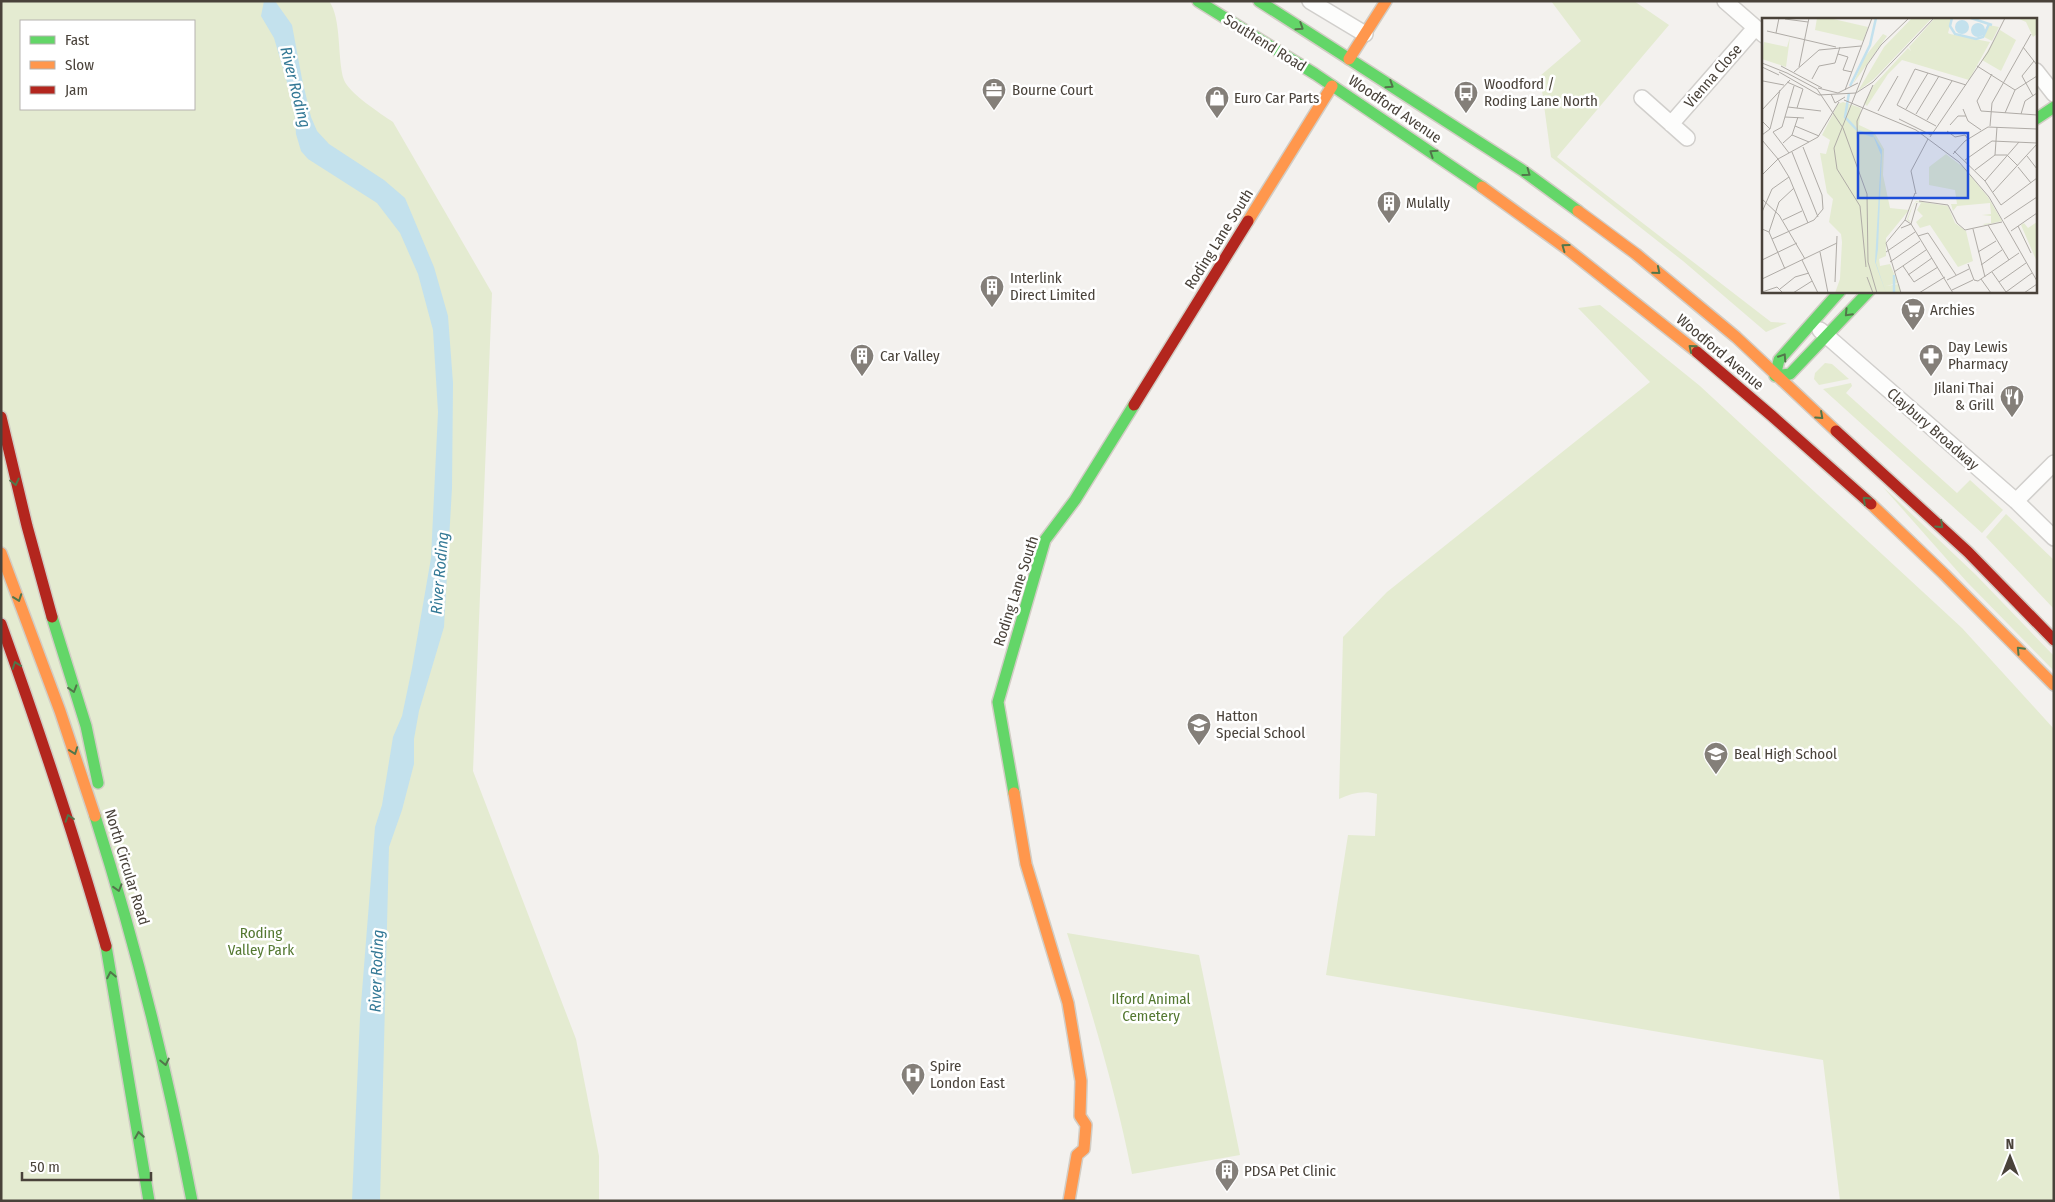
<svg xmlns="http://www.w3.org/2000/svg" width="2055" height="1202" font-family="'Fira Sans Condensed',sans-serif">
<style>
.green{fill:#e4ebd1;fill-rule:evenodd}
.water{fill:#c3e1ed}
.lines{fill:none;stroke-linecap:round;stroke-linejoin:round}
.street-casing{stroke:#d1cfcc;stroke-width:18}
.fast-casing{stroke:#d2cdc5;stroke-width:14}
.slow-casing{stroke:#d2cdc5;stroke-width:14}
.jam-casing{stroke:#d2cdc5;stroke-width:14}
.street{stroke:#fdfdfc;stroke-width:15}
.fast{stroke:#63d668;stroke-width:11}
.slow{stroke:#ff974d;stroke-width:11}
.jam{stroke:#b3261e;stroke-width:11}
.oneway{stroke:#52764a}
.labels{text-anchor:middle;stroke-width:5;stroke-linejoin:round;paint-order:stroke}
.street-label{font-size:15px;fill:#49423a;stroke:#fff}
.poi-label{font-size:15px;fill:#49423a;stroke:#fff;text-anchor:start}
.park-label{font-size:15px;fill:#547831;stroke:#fff}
.water-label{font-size:16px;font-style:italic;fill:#347996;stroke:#fff}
.inset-river{fill:none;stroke:#c3e1ed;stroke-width:2.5}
.inset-road{fill:none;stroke:#afaba6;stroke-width:1}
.view{fill:#1d4ed8;fill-opacity:0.15;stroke:#1d4ed8;stroke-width:2.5}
.inset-edge{fill:none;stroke:#49423a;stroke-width:2.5}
</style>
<rect width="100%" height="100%" fill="#f3f1ee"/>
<path class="green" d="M1,1H329C342,18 337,61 344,80C349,93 381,114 393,122L492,293L473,771L576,1039L599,1156V1201H1ZM21,21H194V109H21Z
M1551,1H1634L1669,25L1557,157L1771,322L1787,323L1766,332L1683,261L1551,157L1540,76L1581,41Z
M1600,305L1700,386L1962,628L2054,729V1201H1840L1823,1060L1326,975L1348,835L1375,836L1377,794C1364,790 1352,793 1339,799L1343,637L1387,592L1650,382L1578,308Z
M1825,363L1832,364L1849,379L1819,385L1814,379L1815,373Z
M1851,383L1852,386L1846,393L1957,493L1970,480L2003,510L1982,533L1823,389Z
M1882,486L1976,575L2054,656V671L1967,582Z
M2006,514L2054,560V609L1986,537Z
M1067,933L1199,955L1240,1155L1132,1174C1116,1092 1092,1013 1067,933Z"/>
<path class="water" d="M264,1H275L292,25L302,79L311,117L317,131L329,144L384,180L405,198L434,267L448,316L453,383L452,488L444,627L419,711L414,739V764L402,810L389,847L380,1201H352L360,1017L375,827L382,805L393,737L402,716L412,668L431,558L438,412L433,330L418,274L400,233L377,203L308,159L301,151L296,134L294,106L274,38L261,16Z"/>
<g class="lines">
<defs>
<path id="street" d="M1310,1L1365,34
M1725,1L1764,35
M2036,71L2054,94
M1642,98L1687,138
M1671,124L1755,28
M1820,330L2016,501L2054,538
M2016,501L2054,463"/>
<path id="fast" d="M1198,1L1315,74L1482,187
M1259,1L1522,170L1578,211
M2036,119L2054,107
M1840,291L1779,360L1775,376L1790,374L1869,291
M52,617L86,726L98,783
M1014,793L998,702L1045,540L1075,500L1134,405
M95,816C135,942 167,1070 192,1201
M106,946L149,1201"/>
<path id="slow" d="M1349,59L1386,1
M1482,187L1566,248L1697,352
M1578,211L1636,254L1736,337L1836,431
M1248,221L1332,86
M1871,504L1944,574L2054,685
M1,553L60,711L95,816
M1014,793L1026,864L1068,1003L1081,1081L1080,1116L1086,1125L1084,1149L1077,1155L1069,1201"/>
<path id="jam" d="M1697,352L1772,416L1871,504
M1134,405L1248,221
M1,417L27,526L52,617
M1836,431L1968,552L2054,640
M1,624C39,730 75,837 106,946"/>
</defs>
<use href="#street" class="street-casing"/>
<use href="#fast" class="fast-casing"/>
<use href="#slow" class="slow-casing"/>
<use href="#jam" class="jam-casing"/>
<use href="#street" class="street"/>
<use href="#fast" class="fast"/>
<use href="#slow" class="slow"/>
<use href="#jam" class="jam"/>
</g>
<defs><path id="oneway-chevron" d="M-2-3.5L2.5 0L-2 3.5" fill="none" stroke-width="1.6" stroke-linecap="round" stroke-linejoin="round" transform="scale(1.25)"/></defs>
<g class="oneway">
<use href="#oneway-chevron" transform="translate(1300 27) rotate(33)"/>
<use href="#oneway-chevron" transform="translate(1390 85) rotate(33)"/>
<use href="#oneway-chevron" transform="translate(1433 153) rotate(-146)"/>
<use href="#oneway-chevron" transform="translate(1527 173) rotate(36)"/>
<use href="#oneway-chevron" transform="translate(1565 247) rotate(-144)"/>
<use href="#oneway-chevron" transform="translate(1657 271) rotate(40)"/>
<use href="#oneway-chevron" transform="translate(1848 313) rotate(134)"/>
<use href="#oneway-chevron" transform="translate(1692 348) rotate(-141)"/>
<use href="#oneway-chevron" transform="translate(1783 357) rotate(-57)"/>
<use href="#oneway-chevron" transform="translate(1820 416) rotate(42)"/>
<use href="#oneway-chevron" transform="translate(15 482) rotate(77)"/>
<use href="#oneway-chevron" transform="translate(1866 500) rotate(-137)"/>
<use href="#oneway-chevron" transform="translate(1940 525) rotate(43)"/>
<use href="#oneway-chevron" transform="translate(18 598) rotate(70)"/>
<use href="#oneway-chevron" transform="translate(2020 650) rotate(-134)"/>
<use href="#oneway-chevron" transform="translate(16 665) rotate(-110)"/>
<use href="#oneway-chevron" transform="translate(73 689) rotate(73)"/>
<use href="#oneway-chevron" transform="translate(74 751) rotate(70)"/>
<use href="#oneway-chevron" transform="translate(69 818) rotate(-108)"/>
<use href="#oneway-chevron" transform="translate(118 888) rotate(73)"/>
<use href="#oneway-chevron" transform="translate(111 975) rotate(-101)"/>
<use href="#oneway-chevron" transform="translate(165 1062) rotate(78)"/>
<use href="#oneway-chevron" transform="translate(139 1135) rotate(-99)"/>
</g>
<defs>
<symbol id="office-pin" viewBox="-11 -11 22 30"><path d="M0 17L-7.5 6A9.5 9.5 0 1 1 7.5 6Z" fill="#847f79" stroke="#fff"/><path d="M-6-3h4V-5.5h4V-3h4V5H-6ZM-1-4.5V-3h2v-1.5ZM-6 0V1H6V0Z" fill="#fff"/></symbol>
<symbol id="bus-pin" viewBox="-11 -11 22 30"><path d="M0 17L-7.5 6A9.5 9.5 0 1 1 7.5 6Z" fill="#847f79" stroke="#fff"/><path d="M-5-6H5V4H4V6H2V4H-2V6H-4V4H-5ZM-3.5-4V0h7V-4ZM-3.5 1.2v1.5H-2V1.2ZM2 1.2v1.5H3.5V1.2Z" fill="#fff"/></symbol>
<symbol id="shop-pin" viewBox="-11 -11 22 30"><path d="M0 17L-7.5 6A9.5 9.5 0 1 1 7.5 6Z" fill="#847f79" stroke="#fff"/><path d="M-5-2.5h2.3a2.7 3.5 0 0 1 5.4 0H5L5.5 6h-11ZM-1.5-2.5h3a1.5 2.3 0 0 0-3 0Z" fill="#fff"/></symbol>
<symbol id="building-pin" viewBox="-11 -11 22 30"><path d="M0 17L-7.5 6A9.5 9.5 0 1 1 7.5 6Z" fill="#847f79" stroke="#fff"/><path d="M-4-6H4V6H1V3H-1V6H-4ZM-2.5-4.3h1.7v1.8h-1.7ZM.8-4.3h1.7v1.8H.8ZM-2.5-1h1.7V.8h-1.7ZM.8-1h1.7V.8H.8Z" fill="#fff"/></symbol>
<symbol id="supermarket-pin" viewBox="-11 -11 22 30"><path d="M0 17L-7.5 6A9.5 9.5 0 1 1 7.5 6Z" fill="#847f79" stroke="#fff"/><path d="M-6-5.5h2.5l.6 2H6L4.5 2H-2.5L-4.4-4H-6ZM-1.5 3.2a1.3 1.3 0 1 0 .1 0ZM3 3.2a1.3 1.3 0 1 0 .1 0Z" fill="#fff"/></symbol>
<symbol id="pharmacy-pin" viewBox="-11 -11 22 30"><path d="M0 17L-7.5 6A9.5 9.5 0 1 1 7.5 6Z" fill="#847f79" stroke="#fff"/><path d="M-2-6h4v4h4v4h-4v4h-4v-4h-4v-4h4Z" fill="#fff"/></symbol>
<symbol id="restaurant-pin" viewBox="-11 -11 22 30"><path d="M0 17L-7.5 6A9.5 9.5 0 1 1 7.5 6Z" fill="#847f79" stroke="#fff"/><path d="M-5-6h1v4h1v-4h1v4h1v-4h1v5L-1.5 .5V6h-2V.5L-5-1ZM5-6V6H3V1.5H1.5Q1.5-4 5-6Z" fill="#fff"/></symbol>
<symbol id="school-pin" viewBox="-11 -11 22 30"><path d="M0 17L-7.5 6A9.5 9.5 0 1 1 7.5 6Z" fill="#847f79" stroke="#fff"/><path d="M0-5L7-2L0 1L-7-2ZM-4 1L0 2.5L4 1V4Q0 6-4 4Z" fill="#fff"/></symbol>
<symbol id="hospital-pin" viewBox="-11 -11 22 30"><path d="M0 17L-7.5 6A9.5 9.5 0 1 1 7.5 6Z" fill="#847f79" stroke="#fff"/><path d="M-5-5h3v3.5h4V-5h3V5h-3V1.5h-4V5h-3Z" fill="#fff"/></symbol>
</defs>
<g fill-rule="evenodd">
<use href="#office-pin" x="980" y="76" width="28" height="38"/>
<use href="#bus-pin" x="1452" y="79" width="28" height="38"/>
<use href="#shop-pin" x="1203" y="84" width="28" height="38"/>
<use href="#building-pin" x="1375" y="189" width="28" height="38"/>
<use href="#building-pin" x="978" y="273" width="28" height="38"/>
<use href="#supermarket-pin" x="1899" y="296" width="28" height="38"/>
<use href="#building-pin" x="848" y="342" width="28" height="38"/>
<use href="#pharmacy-pin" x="1917" y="342" width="28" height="38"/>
<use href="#restaurant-pin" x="1998" y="383" width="28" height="38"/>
<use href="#school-pin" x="1185" y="711" width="28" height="38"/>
<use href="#school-pin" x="1702" y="740" width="28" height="38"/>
<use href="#hospital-pin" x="899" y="1061" width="28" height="38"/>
<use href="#building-pin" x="1213" y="1157" width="28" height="38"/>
</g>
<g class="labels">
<g class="street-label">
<text transform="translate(1265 43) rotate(32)" y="5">Southend Road</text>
<text transform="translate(1713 76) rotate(-49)" y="5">Vienna Close</text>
<text transform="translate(1395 109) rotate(34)" y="5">Woodford Avenue</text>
<text transform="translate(1219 239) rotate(-58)" y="5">Roding Lane South</text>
<text transform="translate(1720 352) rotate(40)" y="5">Woodford Avenue</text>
<text transform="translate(1933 429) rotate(41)" y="5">Claybury Broadway</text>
<text transform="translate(1016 591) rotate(-72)" y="5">Roding Lane South</text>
<text transform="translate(127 867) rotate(73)" y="5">North Circular Road</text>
</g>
<g class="poi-label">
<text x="1484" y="89">Woodford /<tspan x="1484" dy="17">Roding Lane North</tspan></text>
<text x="1012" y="95">Bourne Court</text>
<text x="1234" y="103">Euro Car Parts</text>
<text x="1406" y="208">Mulally</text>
<text x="1010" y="283">Interlink<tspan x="1010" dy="17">Direct Limited</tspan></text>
<text x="1930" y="315">Archies</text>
<text x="1948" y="352">Day Lewis<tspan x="1948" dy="17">Pharmacy</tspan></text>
<text x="880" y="361">Car Valley</text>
<text x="1994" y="393" text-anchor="end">Jilani Thai<tspan x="1994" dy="17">&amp; Grill</tspan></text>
<text x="1216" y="721">Hatton<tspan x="1216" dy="17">Special School</tspan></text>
<text x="1734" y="759">Beal High School</text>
<text x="930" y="1071">Spire<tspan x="930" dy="17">London East</tspan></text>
<text x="1244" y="1176">PDSA Pet Clinic</text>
</g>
<g class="park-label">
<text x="261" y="938">Roding<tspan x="261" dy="17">Valley Park</tspan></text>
<text x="1151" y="1004">Ilford Animal<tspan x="1151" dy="17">Cemetery</tspan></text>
</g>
<g class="water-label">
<text transform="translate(296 87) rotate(76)" y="6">River Roding</text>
<text transform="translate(439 573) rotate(-85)" y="6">River Roding</text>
<text transform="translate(376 971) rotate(-88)" y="6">River Roding</text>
</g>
</g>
<g transform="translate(1762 18)">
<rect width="275" height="275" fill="#f3f1ee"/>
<path d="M55,0H67L106,9L101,23L53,12ZM150,0H170L112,61L96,73L122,29ZM173,0H190L186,15L188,16L228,24L207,62L140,42L126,56L105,88L102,85L112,67L146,30L149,33L147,29ZM255,0H275V16L271,19L264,4ZM227,7L237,9L230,23L222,19ZM238,12L254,22L239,53L220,42ZM121,16L125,18L91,66L102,40ZM28,19L24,49L0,41L2,24L25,29ZM81,84L99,90L97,107L112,114L122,131L121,157L128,190L147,192L124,220V238L117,241L118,248L128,246L136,265L124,268L137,266L139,275H73L78,261L80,224L79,216L67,204L71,181L65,175L58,135L64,136L68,122L60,117L76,86ZM184,136L201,149L226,179L240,203L223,207L221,206L229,205V198L220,197L229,196L228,185L195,188L191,193L189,186H195L193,172L167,167V149ZM154,183L186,188L193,205L204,213L211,243L196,249L168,207L158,210L154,204L161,198L155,192L159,185L154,184L150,190L146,201L149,204L146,203L145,201L149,191ZM275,204V244L259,207L262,205L266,210Z" fill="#e4ebd1"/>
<path d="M193 9a7 7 0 1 1 14 0a7 7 0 1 1-14 0ZM209 12a7 7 0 1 1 14 0a7 7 0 1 1-14 0ZM110,115L120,132L116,231L114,245L124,275L113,244L119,137Z" fill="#c3e1ed"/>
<path class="inset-river" d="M190,0L188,8L193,16L214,21L221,19L227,6M209,0L230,7M88,68L108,27L114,0M87,75L83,99L96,113L111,118M132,257V275"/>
<path class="inset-road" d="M23,1L46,4M5,13L74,29M14,15L17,0M261,29L275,47M76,36L86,39L81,52L90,54M0,45L25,55L55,71L81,110L105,176L106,244L115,275M19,48L60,70M215,48L253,72M0,49L17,57M37,49L47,0M17,54L57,77L94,75L111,64L172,0M32,54L57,32L99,28M230,56L215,83L219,93L275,97M50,61L57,48L73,45L78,29M1,63L22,67M25,64L41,71L35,90M56,70L76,75L96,65M83,72L110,0M69,76L73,85L83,79M271,78L260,58L272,43M82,82L154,112L197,144L227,179L275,263M26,89L59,93M144,91L166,55M201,91L206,103L219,112M0,92L28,62M116,93L136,58M243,95L253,72L275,58M154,96L177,58M259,96L263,83L275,75M23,99L42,100M137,101L169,117M165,102L190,63M0,103L8,111L0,117M188,107L196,98H204M33,108L57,118M174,108L135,87L153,51L204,67M228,108L230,85L269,16M8,111L18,72M185,113L193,119L203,117L206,121M11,114L20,109L32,68M11,114L27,135M30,117L36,99M168,119L226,34L243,0M0,122L16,141M21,125L30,117L47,124M192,133L223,163L239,187L275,160M30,134L56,199M191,136L203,123L226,109L275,111M233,137L235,109M265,138L275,151M96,140L95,103L111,67M16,141L27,159L46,205M203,142L230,123L275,125M256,149L269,165M213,152L233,137H245L256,148M0,157L16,141L56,119L77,84M223,163L257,124M231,174L275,126M154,176L149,153L166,121M0,181L17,197L43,241M157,183L186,187L195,205L203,212L240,204M0,194L10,171L27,159M242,201L275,179M21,202L40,193M143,202L149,206L191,275M226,207L247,242M256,208L269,235M139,210L149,206L155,185M0,211L7,214L23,251M211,211L223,259M249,213L275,195M7,214L17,184L32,170M156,218L166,215L194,257M10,221L52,202L61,191L60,177L41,129M58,234L66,275M124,234L153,214M216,234L234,223M0,242L35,225M40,242L56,275M128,244L158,223M206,246L212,262L216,263L257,235M219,247L240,232M141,248L152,264L176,249M104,249L98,188L75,151L72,130L105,47L119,27L147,0M132,254L164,232M230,254L244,274M146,257L170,240M105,259L111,275M0,261L75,225M219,261L229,275M185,262L207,251M73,264L75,218M237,264L264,245M18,271L33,259L47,255M190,272L211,262M0,274L15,269L21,275M244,274L270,255M31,275L50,263M139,275L124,225L143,202L153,175M157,275L183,259M262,275L275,266"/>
<path class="view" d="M96,115H206V180H96Z"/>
<rect width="275" height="275" class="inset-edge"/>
</g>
<rect width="2055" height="1202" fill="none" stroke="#49423a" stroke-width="5"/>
<rect x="20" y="20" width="175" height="90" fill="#ffffff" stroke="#b6b3b0"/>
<rect x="30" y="36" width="25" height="8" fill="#63d668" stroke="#b6b3b0"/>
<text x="65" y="45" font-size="15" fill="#49423a">Fast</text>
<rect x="30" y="61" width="25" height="8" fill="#ff974d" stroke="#b6b3b0"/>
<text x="65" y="70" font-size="15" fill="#49423a">Slow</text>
<rect x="30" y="86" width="25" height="8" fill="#b3261e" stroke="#b6b3b0"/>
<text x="65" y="95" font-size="15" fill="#49423a">Jam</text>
<g transform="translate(2010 1157)" stroke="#ffffff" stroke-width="4" paint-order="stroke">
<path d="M0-4L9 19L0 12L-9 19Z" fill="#49423a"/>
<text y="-8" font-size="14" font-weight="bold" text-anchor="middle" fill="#49423a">N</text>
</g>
<path d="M22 1172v8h129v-8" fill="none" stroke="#49423a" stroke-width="2.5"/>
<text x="30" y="1172" font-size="15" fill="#49423a" stroke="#ffffff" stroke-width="4" paint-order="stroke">50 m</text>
</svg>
